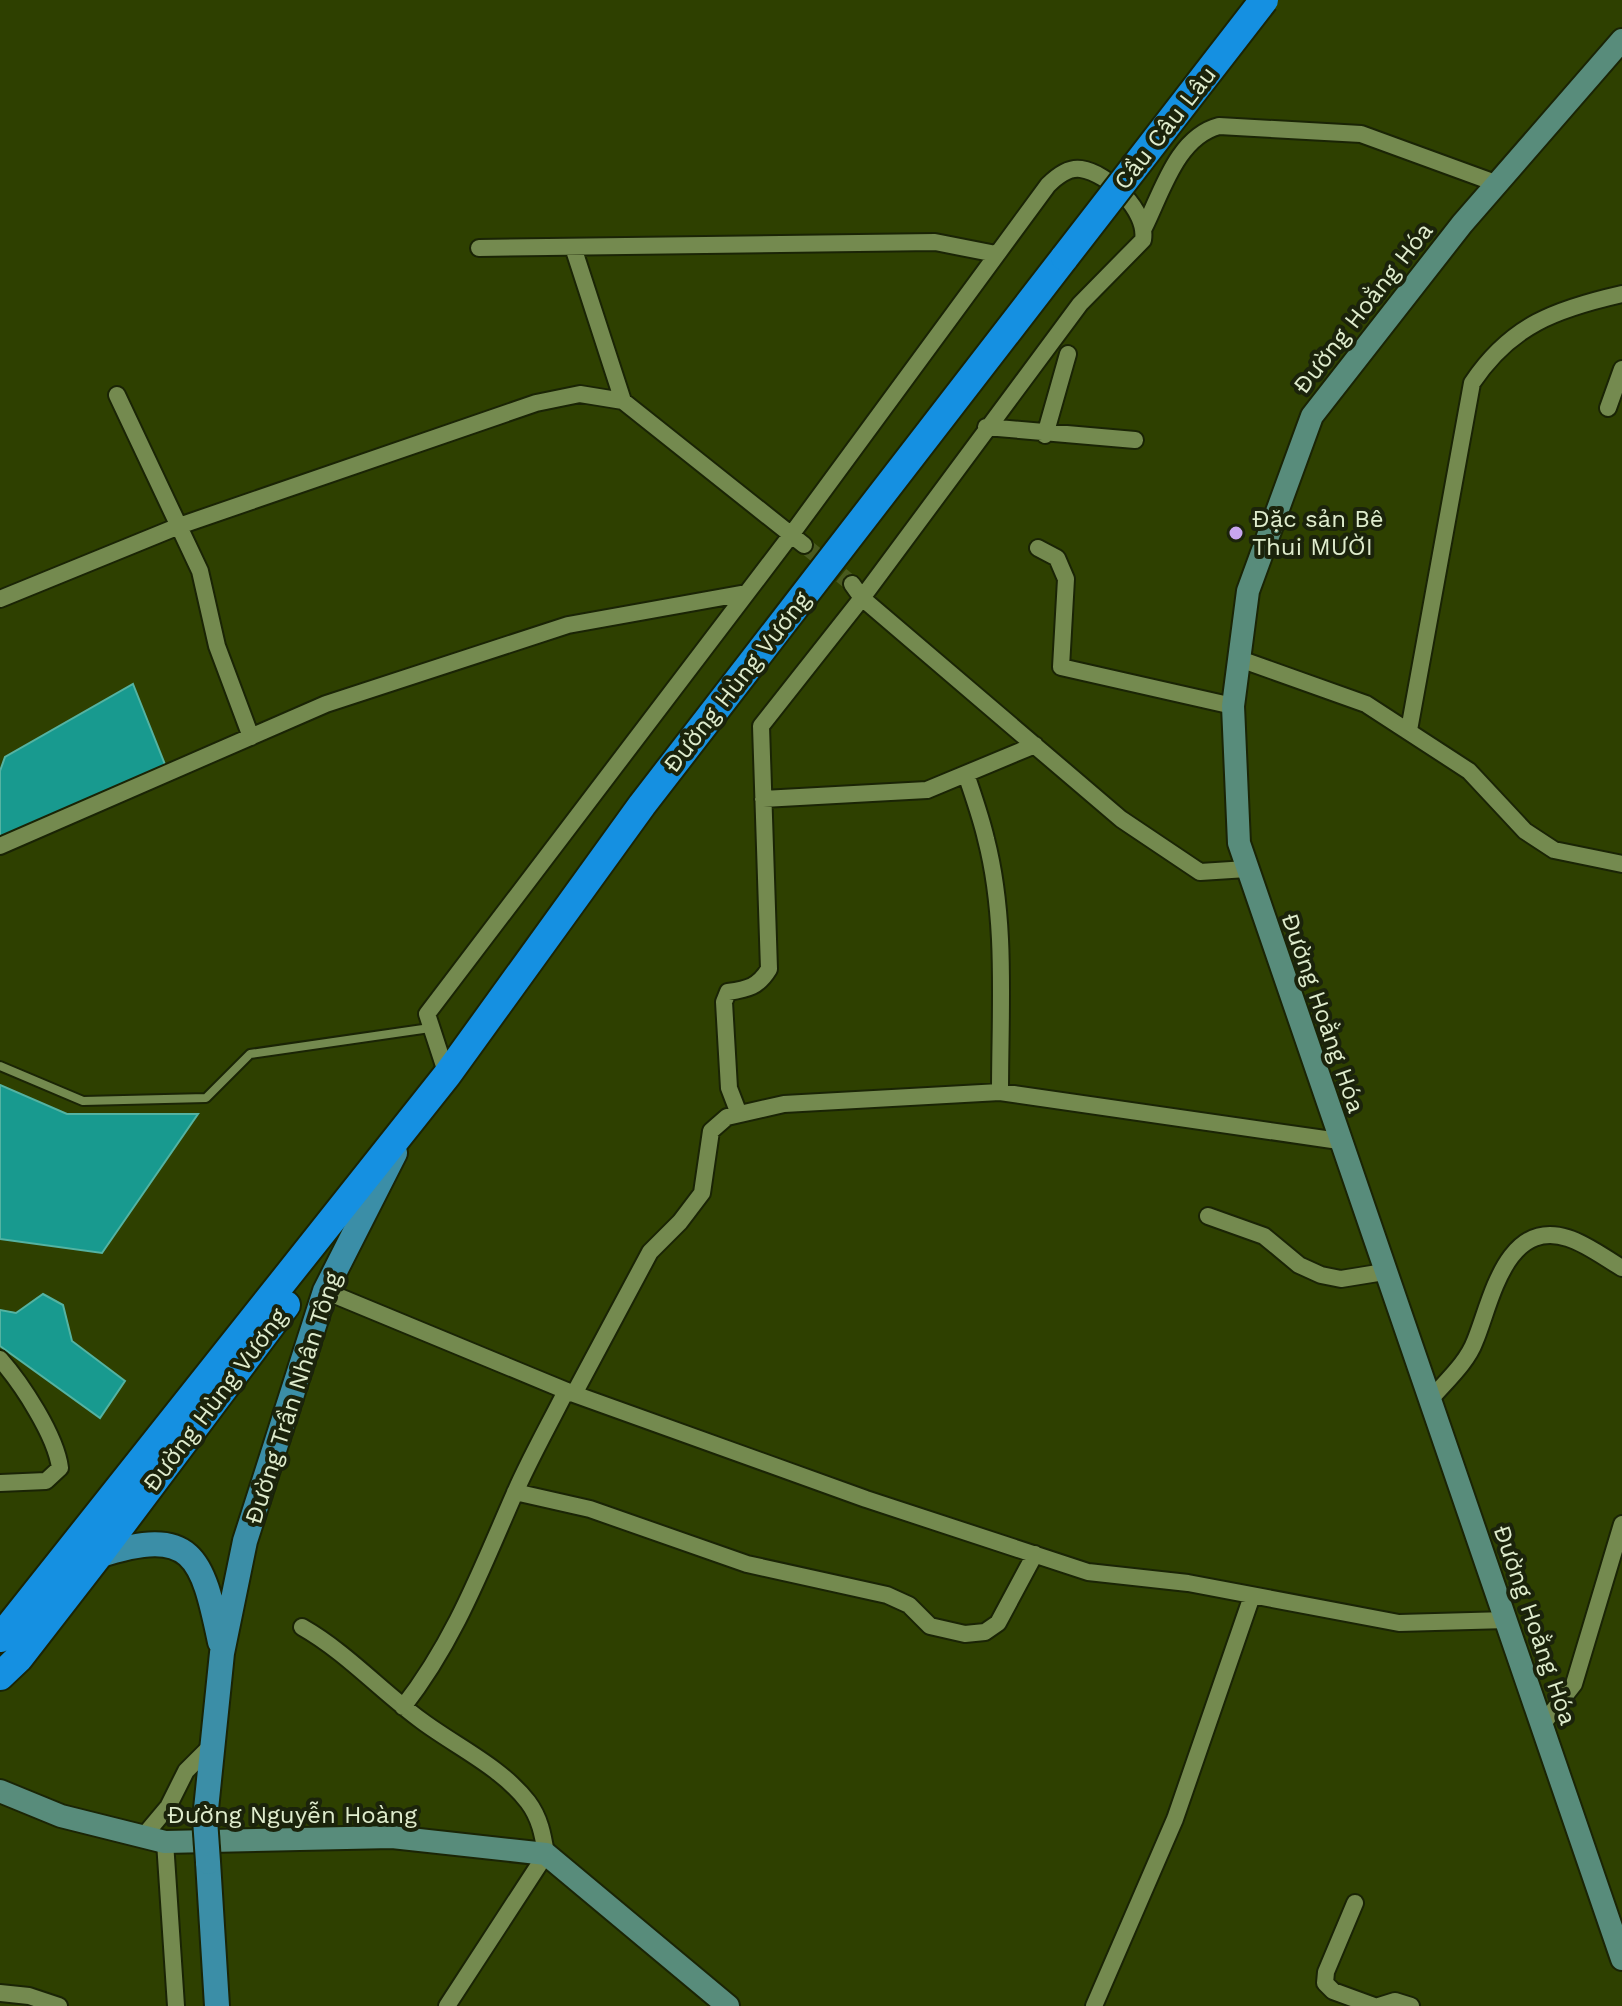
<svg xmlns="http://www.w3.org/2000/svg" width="1622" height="2006" font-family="'Work Sans',sans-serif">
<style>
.water{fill:#189a8f;stroke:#54b3a2;stroke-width:2}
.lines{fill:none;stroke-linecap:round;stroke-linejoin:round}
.street-tunnel{stroke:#495a1f;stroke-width:16;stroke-dasharray:16 8;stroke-linecap:butt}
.lane-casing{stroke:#1a2405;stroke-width:12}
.street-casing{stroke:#1a2405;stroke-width:20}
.secondary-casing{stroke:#1a2405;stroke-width:26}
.primary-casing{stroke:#1a2405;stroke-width:28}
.highway-casing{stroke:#1a2405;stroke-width:32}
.lane{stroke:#748a4f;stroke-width:8}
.street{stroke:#748a4f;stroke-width:16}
.secondary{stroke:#588c7b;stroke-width:22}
.primary{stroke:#3b8ea7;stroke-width:24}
.highway{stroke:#1590e1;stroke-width:28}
.primary-bridge-casing{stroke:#1a2405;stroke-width:28;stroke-linecap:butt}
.highway-bridge-casing{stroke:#1a2405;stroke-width:32;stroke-linecap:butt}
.primary-bridge{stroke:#3b8ea7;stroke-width:24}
.highway-bridge{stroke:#1590e1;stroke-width:28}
.poi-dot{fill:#c8a6ef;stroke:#1b230b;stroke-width:3}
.labels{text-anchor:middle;stroke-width:8;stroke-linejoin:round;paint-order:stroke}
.street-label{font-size:24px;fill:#dfeccd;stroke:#1b230b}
.poi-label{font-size:24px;fill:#dfeccd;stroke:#1b230b;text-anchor:start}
</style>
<rect width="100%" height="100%" fill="#2e4000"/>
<path class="water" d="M133,684L166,767L0,842V771L5,757Z
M0,1085L67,1114H198L102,1253L0,1239Z
M43,1294L63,1305L72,1341L125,1381L100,1418L0,1346V1310L16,1313Z"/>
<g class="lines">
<path class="street-tunnel" d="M804,545L852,584"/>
<defs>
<path id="lane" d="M0,1066L83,1101L206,1098L250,1054L430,1028"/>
<path id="street" d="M1144,228C1162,192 1177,137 1219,126L1361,134L1498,184
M573,247L623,401
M479,248L935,242L996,254
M117,395L200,571L217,646L251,737
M1608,408L1622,369
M986,427L1135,440
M1045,435L1068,354
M1038,548L1057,558L1066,579L1061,667L1233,706
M852,584L862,598L1121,819L1200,872L1247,869
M0,599L179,526L536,403L580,394L623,401L804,545
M1237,658L1366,704L1469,771L1525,831L1554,850L1622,864
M1409,730L1472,383C1511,325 1556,309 1622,294
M966,774C973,795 981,817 986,839C1007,920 1000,1009 1000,1092
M763,799L927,790L1035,745
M0,846L326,704L568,625L746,593
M447,1075L427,1014L791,535L1048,185C1056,177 1069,167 1081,169C1108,173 1148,211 1143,240L1080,304L862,598L761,726L769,969C758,987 748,989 728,992L724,1002L729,1088L739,1114
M1208,1216L1264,1236L1299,1265L1321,1275L1341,1279L1384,1272
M325,1291L574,1394L866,1499L1088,1572L1188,1583L1399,1623L1507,1620
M0,1359C22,1384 56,1436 60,1468L46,1481L0,1483
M574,1394L650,1252L680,1222L702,1193L711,1131L727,1117L784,1104L1000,1092L1339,1141
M1430,1400C1445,1382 1467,1363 1475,1341C1491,1303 1505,1218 1568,1238C1587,1244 1605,1258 1622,1268
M515,1492L590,1509L747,1564L887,1595L909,1605L930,1626L965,1634L985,1632L998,1623L1035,1554
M302,1627C346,1652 381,1691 422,1721C457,1747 501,1767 528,1802C540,1818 543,1835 546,1854L447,2006
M403,1707C454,1642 481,1570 514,1495C529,1460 549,1425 566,1391
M1542,1725L1574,1684L1622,1524
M142,1838L168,1807L186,1771L212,1745
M165,1842L176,2006
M1355,1903L1326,1972L1325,1983L1333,1991L1374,2006
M0,1993L29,1996L59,2006
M1094,2006L1175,1819L1252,1596
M1379,2006L1395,2001L1411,2006"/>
<path id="secondary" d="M1622,40L1462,224L1312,416L1248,591L1233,706L1239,843L1622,1959
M0,1791L61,1816L165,1842L392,1837L546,1854L728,2006"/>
<path id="primary" d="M98,1556C193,1525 202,1556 220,1642
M205,1819L222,1653L245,1541L325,1291L395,1153
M208,1862L217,2006"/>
<path id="highway" d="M0,1638L447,1075L642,805L1065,257
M0,1676L19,1658L98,1556L286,1305"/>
</defs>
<use href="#lane" class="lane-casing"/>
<use href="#street" class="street-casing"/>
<use href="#secondary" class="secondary-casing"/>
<use href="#primary" class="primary-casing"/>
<use href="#highway" class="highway-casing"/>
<use href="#lane" class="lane"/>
<use href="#street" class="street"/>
<use href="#secondary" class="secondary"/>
<use href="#primary" class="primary"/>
<use href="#highway" class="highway"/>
<defs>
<path id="primary-bridge" d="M205,1819L208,1862"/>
<path id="highway-bridge" d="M1065,257L1264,0"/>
</defs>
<use href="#primary-bridge" class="primary-bridge-casing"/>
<use href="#highway-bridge" class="highway-bridge-casing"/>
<use href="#primary-bridge" class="primary-bridge"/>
<use href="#highway-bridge" class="highway-bridge"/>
</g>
<circle class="poi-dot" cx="1236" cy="533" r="8"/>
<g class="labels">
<g class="street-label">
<text transform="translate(1165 128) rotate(-52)" y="8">Cầu Câu Lâu</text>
<text transform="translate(1363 308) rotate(-52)" y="8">Đường Hoằng Hóa</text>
<text transform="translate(737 682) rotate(-52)" y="8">Đường Hùng Vương</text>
<text transform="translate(1323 1013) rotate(71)" y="8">Đường Hoằng Hóa</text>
<text transform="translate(293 1398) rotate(-72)" y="8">Đường Trần Nhân Tông</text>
<text transform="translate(215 1400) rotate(-53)" y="8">Đường Hùng Vương</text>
<text transform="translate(1535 1625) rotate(71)" y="8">Đường Hoằng Hóa</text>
<text x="292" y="1823">Đường Nguyễn Hoàng</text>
</g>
<g class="poi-label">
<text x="1252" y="527">Đặc sản Bê<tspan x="1252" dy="28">Thui MƯỜI</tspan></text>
</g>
</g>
</svg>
